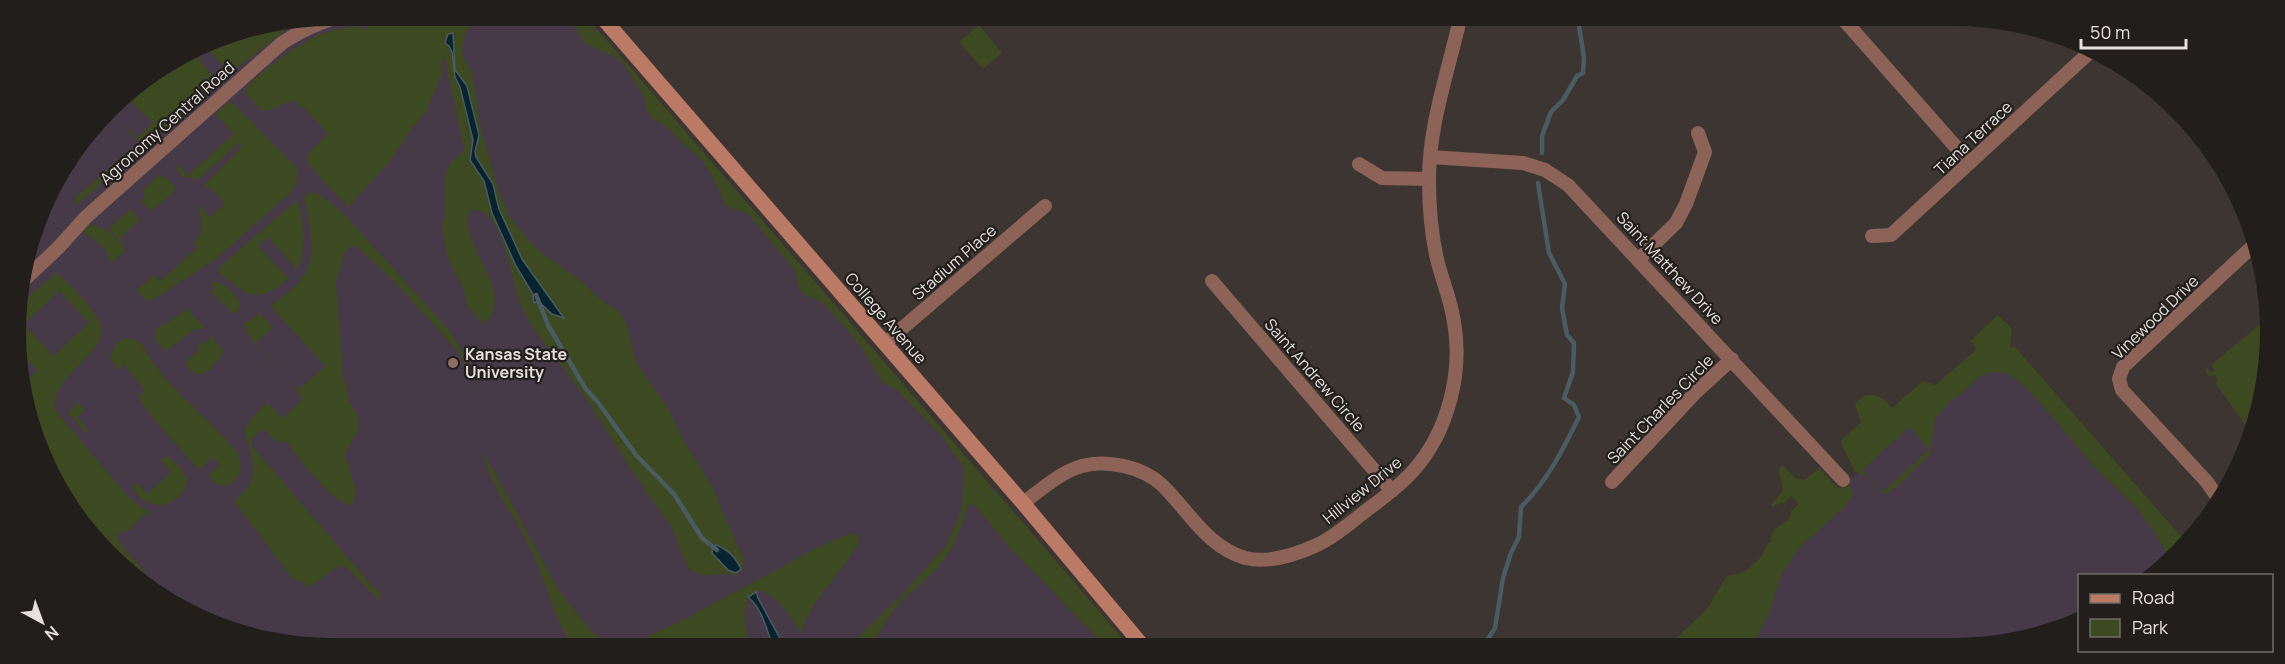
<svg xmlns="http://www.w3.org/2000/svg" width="2285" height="664" font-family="Manrope,sans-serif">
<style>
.education{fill:#463a49}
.green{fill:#3d4921;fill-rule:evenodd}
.water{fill:#07232f;stroke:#4a5c63;stroke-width:1.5}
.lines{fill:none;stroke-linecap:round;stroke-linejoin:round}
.stream{stroke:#4a5c63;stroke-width:4.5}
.street{stroke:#8c6356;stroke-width:14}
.secondary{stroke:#bb7a65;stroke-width:15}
.education-dot{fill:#8d6e63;stroke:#221e1c;stroke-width:2}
.labels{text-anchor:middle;stroke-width:4.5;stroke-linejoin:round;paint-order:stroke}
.street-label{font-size:16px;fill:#e5e0dd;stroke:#221e1c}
.poi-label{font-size:16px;font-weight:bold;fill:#e5e0dd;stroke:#221e1c;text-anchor:start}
</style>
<rect width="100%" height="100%" fill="#3d3531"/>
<path class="education" d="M332,15L586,16L1128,645L270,643L173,606L80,525L26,414L16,311L48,191L123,94L211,39Z
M2000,341L2180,552L2177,556L2150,575L2080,576L2079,621L1994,646H1671Z"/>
<path class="green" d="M449,15L477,16L465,34L462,55L472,72L481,129L498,188L509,216L529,241L539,251L585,284L596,296L619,312L626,323L636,362L669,410L683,440L714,489L722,511L744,559L742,571L736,575C723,571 705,580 692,571C683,564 677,534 668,522C637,481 611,436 582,393C563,365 533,334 520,303C511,279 503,205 471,210L467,216V225C470,234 473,243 477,252C486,272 509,307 483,324L467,306L464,290L448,259L442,229L445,214V175L452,160L460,155L464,150L445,58L441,61L442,75L426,112L412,128L391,160L348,207L308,164C304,151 320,143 328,134L302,106L298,109V102C287,98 277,109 266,111L261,109L245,93C247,79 300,44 314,37C328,30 345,28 360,26L362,29L368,28V25L412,26L430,23L431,25ZM453,33L455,70L463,79L473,114L478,146L475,152L476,157L495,190L499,209L521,259L545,294L563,315L547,310L538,301L534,303L533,294L516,266L492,213L484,181L475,169L470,149L473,140C468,122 466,102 460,85C454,69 450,52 448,35ZM727,550L738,563L741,569L728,570L712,553Z
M568,16H586L596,27L593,30L595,32L598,30L991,486L989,488L992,491L994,489L1128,645H1104L1010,548L974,504L968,505C961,531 951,555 932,574C921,585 907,594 897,606C886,618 881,633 871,644H854L861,634L901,596L947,544L961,509L964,480L963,467L943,438L896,389L882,382L859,344L823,303L807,296L799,290L796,272L748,214L725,205L712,176L703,162L665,126L652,118L646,109L645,100L638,87L625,66L618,59L585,43Z
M303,21L290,27L230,73L203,44L211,39Z
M979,25L1002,53L983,69L959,42Z
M192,51L212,75L216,84L214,89L152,141C140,148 132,136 124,127L125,126L137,138L153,123L125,95L114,105L123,94Z
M228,102L236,106L297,168V182L291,192L216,259L159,296L149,301L145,300L136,290L154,275L160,281L198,247L194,243C207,229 200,217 197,203L210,217L225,204L211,188L208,189L203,186L242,147L239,143L198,180L181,176L177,169L176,163L188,175L234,134L215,114Z
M131,148L136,153L107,179L102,174Z
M101,175L105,180L77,205L73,200Z
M159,175L168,179L176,189L170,197L169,196L151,211L140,201L145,197L143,190Z
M308,193L319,194L342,212L449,330L467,359L476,396L470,375L458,352L395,282L357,247H349L344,254L336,282L343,375L349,401L356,413L359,429L345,454L356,491L352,505C330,504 301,459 286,441L276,442L264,429L252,439V446L372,586L381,592L380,601L347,568L340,566C327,572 319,582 307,588L302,582L292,578L235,503C238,495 246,491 250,484C258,468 248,446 244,431L253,416L267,402L282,418L303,399L286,379L298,390L325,366L270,306C280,298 291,291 299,282C319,259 310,224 304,197Z
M297,200C304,216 308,258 295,271L294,266L268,237L258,246L288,278L287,280C275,290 264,297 248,294L218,273L221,266Z
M131,209L140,220L121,237L127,245L125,246L109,228Z
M91,224L110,232L126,250L111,263L104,247L84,233V230Z
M56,273L61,276C73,289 90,304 98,319C117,354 47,373 56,411L128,497L137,505L152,512L142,516L130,529L116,535L121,545L175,607L116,556L118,551L74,512L26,414L23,385L37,371L20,352L16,311L17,307ZM59,291L89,323L53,356L24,324Z
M213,282C225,282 238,295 241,306L234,314L211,292L214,289L210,283Z
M187,308L204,327L200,330L194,329L172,347L164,350L155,338L156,328L168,323Z
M260,313L273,328L256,342L280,372L245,331L248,328L243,325Z
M1998,315L2012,329L2010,348L2014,346L2186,542L2177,556L2164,566L2165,552L2157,536L2137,508L2098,471L2030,391L2009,374L1992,372L1980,376L1965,391L1950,401L1935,419L1930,455L1898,486L1886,494L1882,493L1868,477L1855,472L1842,445V439L1861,422L1855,404C1868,388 1882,395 1892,408L1923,381L1935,385L1976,350L1974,344L1970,341ZM1909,427L1929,449L1883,492L1862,470Z
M2264,321V394L2250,432L2216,384L2217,379L2214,375L2208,376L2205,370L2207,368L2212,373L2215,370L2211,365Z
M212,336L224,352L210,370L199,375L192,372L186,365L189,359L198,350V344H204Z
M123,339H132L141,343C163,386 205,414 236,451C248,469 235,493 214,483L209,474L220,465L213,457L201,469L195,466L152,417L138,397L139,392L141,395L145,391L124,364L118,370L110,358L116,343Z
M78,402L85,410L77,417L89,430L86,433L68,413Z
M483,451L558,589L587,626L607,644H571C552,613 545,578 529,546C515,515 488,485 483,451Z
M166,456C175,461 185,472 188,482C177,510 146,513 132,487L137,483L147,494L171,472L161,460Z
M1784,466L1795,478L1805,480L1819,468L1839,489L1848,480L1853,494L1845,507L1801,546L1782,573L1769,613L1752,646H1668L1707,609L1727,576C1730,575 1734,575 1737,574C1747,572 1765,556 1766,546L1772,541L1770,539L1774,529L1789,520L1791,511L1799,504L1792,496L1784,503L1782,502L1773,507L1771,505L1783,490L1779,471L1780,467Z
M851,533L858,535L859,539L857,546C839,576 811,599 801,634C790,615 781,598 759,590L748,597C742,614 745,627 750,644H632L689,617L815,549Z"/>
<path class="water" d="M453,33L455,70L467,86L479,135L475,152L476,157L493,184L499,209L522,259L564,318L552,314L538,301L534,303L533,294L516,266L492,213L484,181L470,160L473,140L460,87L455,77L452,52L449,46L445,43L448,34Z
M716,545C727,549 736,558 741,569L736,573L728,570L712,553L713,546Z
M756,592L758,598L783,644H772C766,628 762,608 748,597Z"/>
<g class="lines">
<path class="stream" d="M1542,153V136L1551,112L1563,100L1577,76L1583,73L1584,58L1578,19
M536,295L548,325L585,388L597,401L636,455L674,494L702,538L717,550
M1484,645L1495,628L1503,578L1511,553L1519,537L1521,507C1546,483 1564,448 1579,417L1574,405L1564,398L1573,372L1574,343L1567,335L1562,308L1565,284L1549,253L1538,183"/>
<path class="street" d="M393,15H396
M1844,20L1970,163
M1430,157L1523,163L1545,170L1568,185L1843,480
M1359,164L1382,178L1429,179
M1872,236L1891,235L2090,52
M1639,259L1676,223L1686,204L1705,152L1698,133
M24,280L58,248L86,217L282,43C302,30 325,19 349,15
M1212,281L1392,491
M885,343L1045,206
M1612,482L1696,392L1732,359
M2220,501L2207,482L2122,390L2119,379L2123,367L2254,245
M1023,503C1041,490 1060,472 1082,466C1107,459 1143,467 1162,485C1188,510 1207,547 1245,558C1268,564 1297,554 1317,545C1334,537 1349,524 1363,513C1380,500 1399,487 1413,471C1448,432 1463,373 1454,322C1451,300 1442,280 1437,259C1431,233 1429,206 1429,179C1429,125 1448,72 1460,19"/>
<path class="secondary" d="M601,16L1023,503L1142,645"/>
</g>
<circle class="education-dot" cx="453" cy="363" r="6"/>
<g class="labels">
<g class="street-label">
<text transform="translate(167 123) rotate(-42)" y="6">Agronomy Central Road</text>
<text transform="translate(1973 138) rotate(-43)" y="6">Tiana Terrace</text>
<text transform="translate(954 262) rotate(-41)" y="6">Stadium Place</text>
<text transform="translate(1670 268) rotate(47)" y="6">Saint Matthew Drive</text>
<text transform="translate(2155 317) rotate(-44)" y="6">Vinewood Drive</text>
<text transform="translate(886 318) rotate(49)" y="6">College Avenue</text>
<text transform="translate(1315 375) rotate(49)" y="6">Saint Andrew Circle</text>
<text transform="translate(1660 409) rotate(-46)" y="6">Saint Charles Circle</text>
<text transform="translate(1362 490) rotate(-39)" y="6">Hillview Drive</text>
</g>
<g class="poi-label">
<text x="465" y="360">Kansas State<tspan x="465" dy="18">University</tspan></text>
</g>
</g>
<path d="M0 0H2285V664H0ZM332 26H1954A306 306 0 0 1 2260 332V332A306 306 0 0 1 1954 638H332A306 306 0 0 1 26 332V332A306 306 0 0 1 332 26Z" fill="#221e1c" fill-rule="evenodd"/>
<rect x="2078" y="574" width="195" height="78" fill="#221e1c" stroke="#706c69" stroke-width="1.5"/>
<rect x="2090" y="594" width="30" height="9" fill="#bb7a65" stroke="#706c69" stroke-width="1.5"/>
<text x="2132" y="604" font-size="18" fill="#e5e0dd">Road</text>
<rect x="2090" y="619" width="30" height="18" fill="#3d4921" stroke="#706c69" stroke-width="1.5"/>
<text x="2132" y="634" font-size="18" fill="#e5e0dd">Park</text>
<g transform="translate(42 622) rotate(139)" stroke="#221e1c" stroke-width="4.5" paint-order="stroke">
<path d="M0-4.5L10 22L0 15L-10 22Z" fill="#e5e0dd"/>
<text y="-9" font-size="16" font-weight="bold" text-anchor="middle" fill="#e5e0dd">N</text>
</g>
<path d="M2081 39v9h105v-9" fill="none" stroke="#e5e0dd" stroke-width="3"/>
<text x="2090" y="39" font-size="18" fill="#e5e0dd" stroke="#221e1c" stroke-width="4.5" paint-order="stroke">50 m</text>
</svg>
